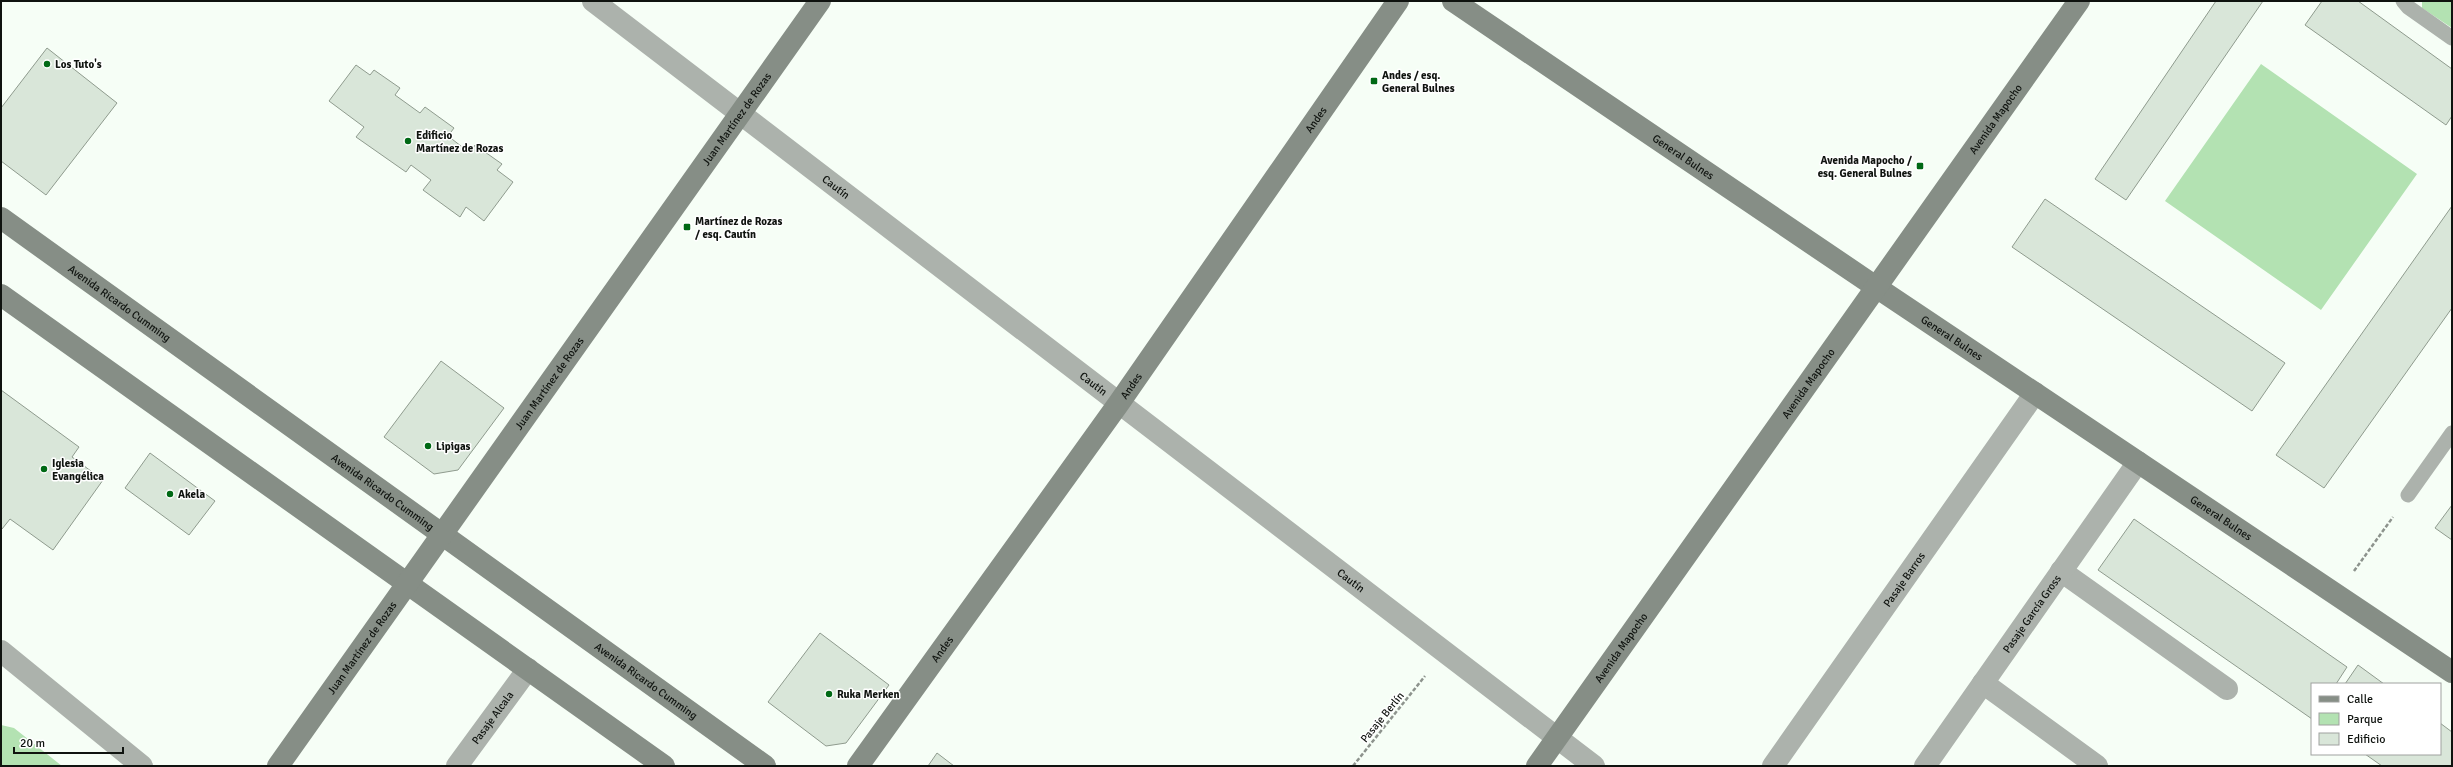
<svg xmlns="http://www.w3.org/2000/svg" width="2453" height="767" font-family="Signika,sans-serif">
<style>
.green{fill:#b3e2b2}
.building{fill:#d9e6d9;stroke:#8f9b8e}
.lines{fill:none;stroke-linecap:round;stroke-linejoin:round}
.path{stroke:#8d938d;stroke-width:2.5;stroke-dasharray:4 2;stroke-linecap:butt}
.lane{stroke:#acb2ac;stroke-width:15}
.street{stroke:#acb2ac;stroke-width:22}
.secondary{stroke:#868e86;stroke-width:22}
.poi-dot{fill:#006915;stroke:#fff;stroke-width:1.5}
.labels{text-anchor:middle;stroke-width:3;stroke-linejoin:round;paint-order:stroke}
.poi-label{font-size:11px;font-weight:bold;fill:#0f130f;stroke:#fff;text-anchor:start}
.street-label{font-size:11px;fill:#0f130f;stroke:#fff}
</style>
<rect width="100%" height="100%" fill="#f6fef6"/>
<path class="green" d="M2422,1H2452V28L2422,8Z
M2261,64L2417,174L2321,310L2165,201Z
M1,725L14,728L62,766H1Z"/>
<path class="building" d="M2216,1H2263L2126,200L2095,179Z
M2322,1H2358L2452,69V116L2446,125L2305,25Z
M47,48L117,103L46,195L1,161V108Z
M356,65L370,75L374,70L400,88L395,95L420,113L425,107L454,128L448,136L470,153L475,145L502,164L497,170L513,182L484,221L466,207L460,217L423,190L431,180L411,165L406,172L356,137L364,127L329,101Z
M2045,199L2285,363L2252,411L2012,247Z
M2452,206V308L2324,488L2276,455Z
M441,361L504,408L458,470L434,474L384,437Z
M1,390L79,447L72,457L103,480L53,550L10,519L2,529L1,528Z
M150,453L215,501L189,535L125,488Z
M2452,505V540L2435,528Z
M2134,519L2347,667L2336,684H2312V719L2098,570Z
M820,633L889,685L846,743L826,746L768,702Z
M2358,665L2384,684H2345Z
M2440,723L2452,732V766H2382L2365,754H2440Z
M937,753L954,766H928Z"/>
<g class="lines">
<path class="path" d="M2354,571L2393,517
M1353,766L1425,676"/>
<path class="lane" d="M2403,1L2408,7L2452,38
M2408,495L2452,433"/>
<g class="street">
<path id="s1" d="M593,1L1594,766"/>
<path d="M2061,571L2227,689"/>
<path d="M1,651L142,766"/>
<path d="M1983,683L2097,766"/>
<path id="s2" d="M457,766L528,669"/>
<path id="s3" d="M1773,766L2035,393"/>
<path id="s4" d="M1925,766L2138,462"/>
</g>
<g class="secondary">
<path id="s5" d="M1453,1L1876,287L2452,672"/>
<path id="s6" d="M1,218L765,766"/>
<path d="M1,295L664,766"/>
<path id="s7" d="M278,766L820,1"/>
<path id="s8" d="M858,766L1119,403L1398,1"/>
<path id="s9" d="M1537,766L2079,1"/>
</g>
</g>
<g class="poi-dot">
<circle cx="47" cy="64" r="4"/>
<rect x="1370" y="77" width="8" height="8" rx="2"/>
<circle cx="408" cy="141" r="4"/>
<rect x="1916" y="162" width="8" height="8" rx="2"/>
<rect x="683" y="223" width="8" height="8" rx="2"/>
<circle cx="428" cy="446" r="4"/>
<circle cx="44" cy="469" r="4"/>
<circle cx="170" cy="494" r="4"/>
<circle cx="829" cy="694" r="4"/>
</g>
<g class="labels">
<g class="poi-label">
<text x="55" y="68">Los Tuto's</text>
<text x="1382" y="79">Andes / esq.<tspan x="1382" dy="13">General Bulnes</tspan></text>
<text x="416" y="139">Edificio<tspan x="416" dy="13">Martínez de Rozas</tspan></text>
<text x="1912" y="164" text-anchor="end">Avenida Mapocho /<tspan x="1912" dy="13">esq. General Bulnes</tspan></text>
<text x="695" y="225">Martínez de Rozas<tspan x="695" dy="13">/ esq. Cautín</tspan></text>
<text x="436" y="450">Lipigas</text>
<text x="52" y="467">Iglesia<tspan x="52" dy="13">Evangélica</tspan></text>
<text x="178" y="498">Akela</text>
<text x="837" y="698">Ruka Merken</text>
</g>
<g class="street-label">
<text dy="4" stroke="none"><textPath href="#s7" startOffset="793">Juan Martínez de Rozas</textPath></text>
<text dy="4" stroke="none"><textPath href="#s8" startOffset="792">Andes</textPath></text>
<text dy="4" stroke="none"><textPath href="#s9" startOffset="793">Avenida Mapocho</textPath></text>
<text dy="4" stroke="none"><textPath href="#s5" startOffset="278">General Bulnes</textPath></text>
<text dy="4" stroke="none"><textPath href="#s1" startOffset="306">Cautín</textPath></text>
<text dy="4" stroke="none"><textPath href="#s6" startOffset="146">Avenida Ricardo Cumming</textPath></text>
<text dy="4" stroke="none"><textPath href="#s5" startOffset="602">General Bulnes</textPath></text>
<text dy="4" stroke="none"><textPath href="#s9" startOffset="469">Avenida Mapocho</textPath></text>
<text dy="4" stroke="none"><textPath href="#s7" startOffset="469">Juan Martínez de Rozas</textPath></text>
<text dy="4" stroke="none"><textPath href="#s1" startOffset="630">Cautín</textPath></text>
<text dy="4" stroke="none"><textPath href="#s8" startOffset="468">Andes</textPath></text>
<text dy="4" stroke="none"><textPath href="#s6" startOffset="470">Avenida Ricardo Cumming</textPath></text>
<text dy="4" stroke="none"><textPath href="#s5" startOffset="926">General Bulnes</textPath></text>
<text dy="4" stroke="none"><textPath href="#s1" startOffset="954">Cautín</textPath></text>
<text dy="4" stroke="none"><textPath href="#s3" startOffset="228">Pasaje Barros</textPath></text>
<text dy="4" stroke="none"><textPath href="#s4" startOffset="186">Pasaje García Gross</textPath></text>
<text dy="4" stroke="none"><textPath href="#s7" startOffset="145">Juan Martínez de Rozas</textPath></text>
<text dy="4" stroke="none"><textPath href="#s9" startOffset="145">Avenida Mapocho</textPath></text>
<text dy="4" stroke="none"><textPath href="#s8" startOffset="144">Andes</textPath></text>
<text dy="4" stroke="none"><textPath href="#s6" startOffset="794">Avenida Ricardo Cumming</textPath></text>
<text dy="4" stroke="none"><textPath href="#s2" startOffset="60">Pasaje Alcala</textPath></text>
<text transform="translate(1382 717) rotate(-51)" y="4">Pasaje Berlín</text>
</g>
</g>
<rect width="2453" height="767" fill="none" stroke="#0f130f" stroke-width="4"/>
<rect x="2311" y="683" width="130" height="72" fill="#ffffff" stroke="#9fa19f"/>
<rect x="2319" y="696" width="20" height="6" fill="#868e86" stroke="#9fa19f"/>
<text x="2347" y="703" font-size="12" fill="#0f130f">Calle</text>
<rect x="2319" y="713" width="20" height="12" fill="#b3e2b2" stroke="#9fa19f"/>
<text x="2347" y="723" font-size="12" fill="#0f130f">Parque</text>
<rect x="2319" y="733" width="20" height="12" fill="#d9e6d9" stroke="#9fa19f"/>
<text x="2347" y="743" font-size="12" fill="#0f130f">Edificio</text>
<path d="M14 747v6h109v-6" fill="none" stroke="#0f130f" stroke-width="2"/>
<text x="20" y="747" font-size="12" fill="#0f130f" stroke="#ffffff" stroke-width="3" paint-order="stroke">20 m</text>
</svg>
